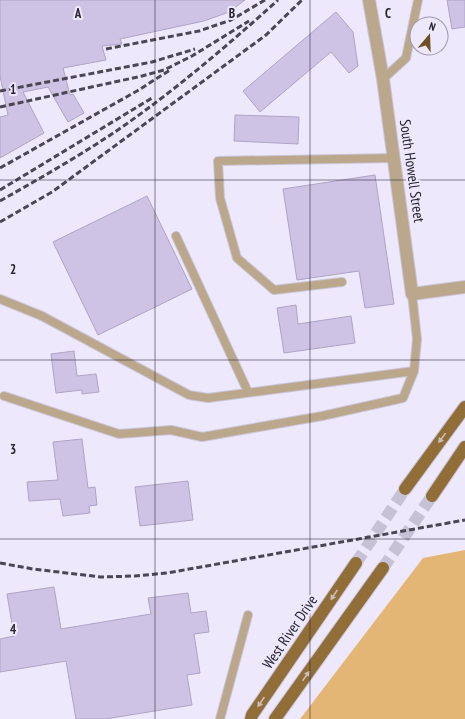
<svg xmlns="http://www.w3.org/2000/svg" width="465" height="719" font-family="'PT Sans Narrow',sans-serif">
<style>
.green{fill:#e4b675}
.building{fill:#cec3e5;stroke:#afa4c5}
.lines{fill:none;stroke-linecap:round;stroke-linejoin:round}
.primary-tunnel{stroke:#c6c1d4;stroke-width:12;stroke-dasharray:12 6;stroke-linecap:butt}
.lane-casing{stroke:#cac5d8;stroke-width:10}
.street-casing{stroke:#cac5d8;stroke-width:14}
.primary-casing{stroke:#cac5d8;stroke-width:14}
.lane{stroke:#bba78c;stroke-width:8}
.street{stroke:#bba78c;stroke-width:12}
.primary{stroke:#916d38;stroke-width:12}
.rail{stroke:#4b4654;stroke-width:3;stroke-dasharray:6 3;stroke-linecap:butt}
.oneway{fill:#cdbdb8}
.grid{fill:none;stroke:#27232f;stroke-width:1;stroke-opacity:0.55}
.labels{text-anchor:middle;stroke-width:4;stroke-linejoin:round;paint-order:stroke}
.street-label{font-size:15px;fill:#27232f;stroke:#eee8fd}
.grid-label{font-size:13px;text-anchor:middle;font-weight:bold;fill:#27232f;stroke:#eee8fd;stroke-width:4;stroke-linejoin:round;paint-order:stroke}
</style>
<rect width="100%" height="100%" fill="#eee8fd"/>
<path class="green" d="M465,550V719H300L423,558Z"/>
<path class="building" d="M0,0H245L229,12L204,21L120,39L122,44L102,46L106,60L63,68L70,95L73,94L84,113L68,122L48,87L23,92L44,133L0,158V117L8,115L0,76Z
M447,0H465V27L452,29Z
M336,12L353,32L358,66L349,73L331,52L260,112L243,91Z
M235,115L299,117L298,144L234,141Z
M375,175L394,304L365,308L359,271L297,280L283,189Z
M147,196L192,289L98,335L53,242Z
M296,305L298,324L351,316L355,343L284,353L277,308Z
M74,351L77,376L96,374L99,392L82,394V390L56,393L51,354Z
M82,439L88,488L95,487L97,505L89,506L90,513L63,516L60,499L29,501L27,482L58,480L53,442Z
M188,481L193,520L140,526L135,487Z
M54,587L61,629L151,614L148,598L188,593L191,613L206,611L209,632L194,634L200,673L187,675L192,705L105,719H76L66,661L0,672V639L14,636L7,594Z"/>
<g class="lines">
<path class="primary-tunnel" d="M356,563L405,489
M383,568L432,496"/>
<defs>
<path id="lane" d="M383,79L406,58L418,0
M176,236L248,392
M342,282L274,290L237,258L220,198L218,161L394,158
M0,299L42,316L189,395L208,398L414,371L417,339L412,294
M4,396L119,434L171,430L202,437L322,416L403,398L414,371
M220,719L248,615"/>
<path id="street" d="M369,0L383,79L412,294L465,287"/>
<path id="primary" d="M405,489L465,407
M432,496L465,447
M251,719L252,715L356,563
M275,719L383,568"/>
</defs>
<use href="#lane" class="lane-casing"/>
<use href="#street" class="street-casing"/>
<use href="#primary" class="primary-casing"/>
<use href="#lane" class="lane"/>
<use href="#street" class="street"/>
<use href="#primary" class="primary"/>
<path class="rail" d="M106,49L199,31L231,20L265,0
M0,91L152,62L195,49
M0,107L142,76L164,70L192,56L249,21
M0,168L137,91L170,70
M0,190L152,98
M0,201C42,177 85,153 125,125C179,87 229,44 278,0
M0,222L52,192L266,35L302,0
M0,563L33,569L101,577L135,576L167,573L465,520"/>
</g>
<defs><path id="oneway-solid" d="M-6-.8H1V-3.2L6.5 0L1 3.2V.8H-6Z"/></defs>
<g class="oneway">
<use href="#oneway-solid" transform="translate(442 438) rotate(126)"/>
<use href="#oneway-solid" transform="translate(334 595) rotate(124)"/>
<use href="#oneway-solid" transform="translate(306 676) rotate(-54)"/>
<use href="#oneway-solid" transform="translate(261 702) rotate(124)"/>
</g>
<path class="grid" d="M155,0V719M310,0V719M0,180H465M0,360H465M0,539H465"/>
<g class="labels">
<g class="street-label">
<text transform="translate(412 171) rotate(82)" y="5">South Howell Street</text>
<text transform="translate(290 632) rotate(-56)" y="5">West River Drive</text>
</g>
</g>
<g class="grid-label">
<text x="78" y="18">A</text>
<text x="232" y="18">B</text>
<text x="388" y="18">C</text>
<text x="13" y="94">1</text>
<text x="13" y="274">2</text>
<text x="13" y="454">3</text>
<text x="13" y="634">4</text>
</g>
<g transform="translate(429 36) rotate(19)"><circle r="19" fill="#eee8fd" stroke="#9e99ab"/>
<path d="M0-3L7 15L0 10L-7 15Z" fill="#6d5024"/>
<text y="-6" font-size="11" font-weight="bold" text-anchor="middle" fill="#27232f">N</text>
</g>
</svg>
